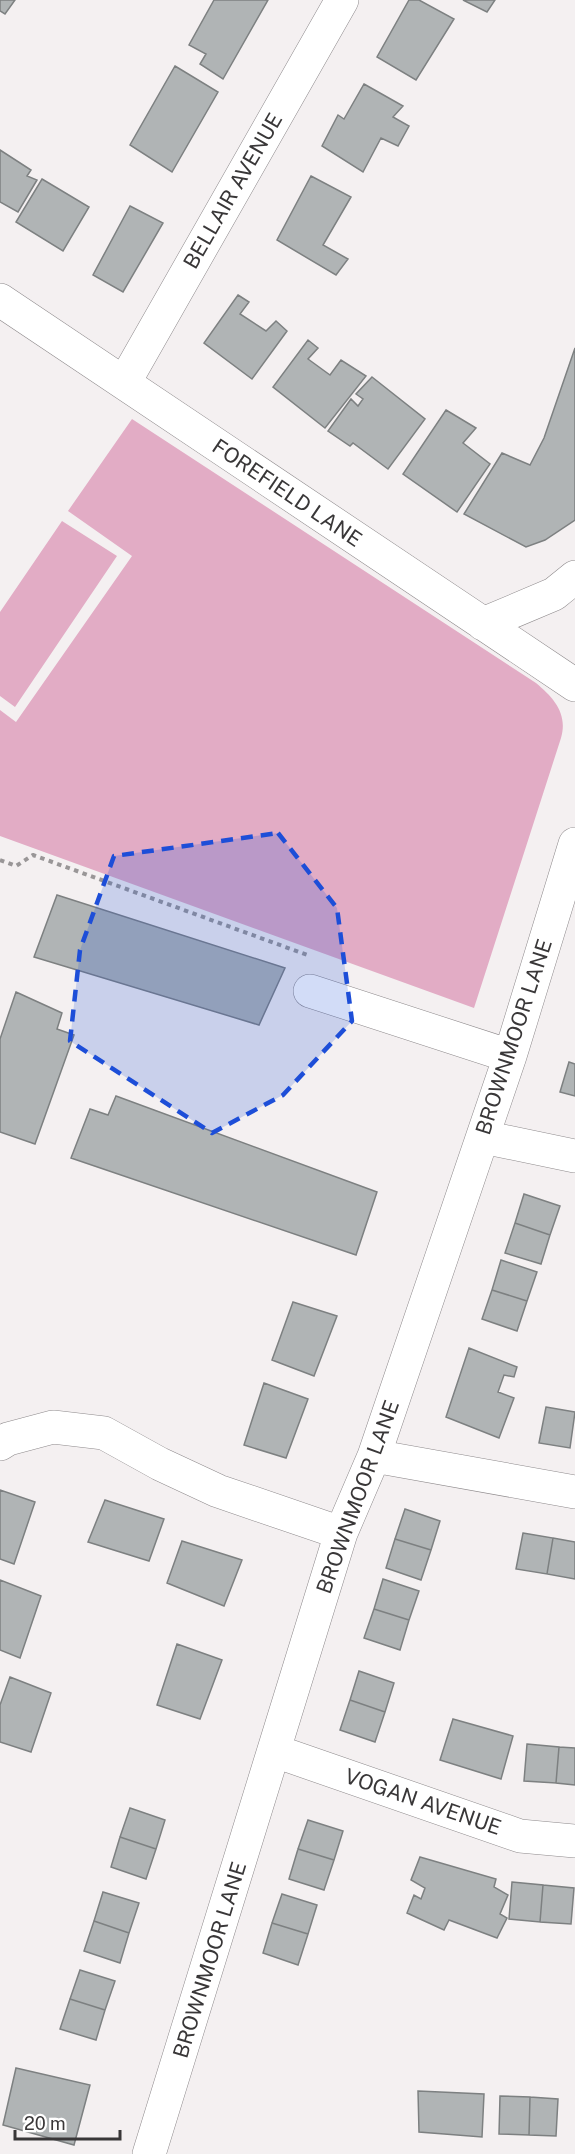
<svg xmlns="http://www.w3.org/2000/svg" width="575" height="2154" font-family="'Public Sans',sans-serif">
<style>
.green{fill:#e2acc5}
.building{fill:#b0b4b5;stroke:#7d8081;stroke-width:1.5}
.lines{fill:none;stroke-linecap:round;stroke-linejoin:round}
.minor-casing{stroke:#8e8a8c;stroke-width:34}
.path{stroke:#999697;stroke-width:4;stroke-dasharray:4.5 4.5;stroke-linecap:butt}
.minor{stroke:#fff;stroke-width:33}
.marked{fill:#1d4ed8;fill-opacity:0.2;stroke:#1d4ed8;stroke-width:4.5;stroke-dasharray:12 8;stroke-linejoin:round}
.labels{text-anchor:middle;stroke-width:6;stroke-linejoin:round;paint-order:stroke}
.street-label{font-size:21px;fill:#393738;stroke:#fff}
</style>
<rect width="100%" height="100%" fill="#f4f0f1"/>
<path class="green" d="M132,419L536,683C554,698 568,714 561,738L474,1008L0,836V710L16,722L132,556L68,511Z
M62,521L117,556L15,707L0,696V612Z"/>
<path class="building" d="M0,0H15L5,14L0,11Z
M214,0H268L223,79L200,64L206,54L189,45Z
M409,0H419L454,19L416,80L377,57Z
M463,0H495L487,12Z
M175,66L218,92L172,172L130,145Z
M364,84L403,106L393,117L409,126L398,146L381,138L363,172L322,146L338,115L344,119Z
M0,150L31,170L27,176L37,180L18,212L0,202Z
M311,176L351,197L323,245L348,259L336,275L277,240Z
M42,179L89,207L63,251L16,222Z
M130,206L163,223L123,292L93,275Z
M238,295L249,302L240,314L266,331L276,321L287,331L252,379L204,343Z
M308,340L318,348L308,359L330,375L341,360L366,376L325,428L273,387Z
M575,348V520L545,540L526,547L464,514L502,453L530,465L544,438Z
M372,377L425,419L388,469L353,443L350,446L328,431L351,399L358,406L363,399L356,394Z
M446,410L476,428L463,443L490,464L457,512L403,474Z
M57,895L285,968L259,1025L34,957Z
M16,992L62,1013L57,1029L74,1035L35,1144L0,1132V1039Z
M569,1062L575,1064V1096L560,1092Z
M116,1096L377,1192L356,1255L71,1158L90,1109L108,1115Z
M524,1194L560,1206L550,1235L515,1223Z
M515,1223L550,1235L541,1264L505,1253Z
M501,1260L537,1272L527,1301L492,1290Z
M492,1290L527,1301L517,1331L482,1319Z
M293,1302L337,1316L314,1376L272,1360Z
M469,1348L517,1367L514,1377L504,1375L498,1392L514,1398L499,1438L446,1417Z
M264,1383L308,1399L286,1458L244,1445Z
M546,1407L575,1412L570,1448L539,1443Z
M0,1490L35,1502L14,1564L0,1559Z
M105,1500L164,1519L149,1561L88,1542Z
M405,1509L440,1521L431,1550L395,1539Z
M523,1533L553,1538L547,1574L516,1569Z
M553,1538L575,1542V1579L547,1574Z
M395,1539L431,1550L421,1580L386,1568Z
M182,1541L242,1560L224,1606L167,1583Z
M383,1579L419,1591L409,1620L374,1609Z
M0,1580L41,1596L20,1658L0,1650Z
M374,1609L409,1620L400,1650L364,1638Z
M177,1644L222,1660L200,1719L157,1705Z
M359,1671L394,1683L385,1712L350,1700Z
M10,1677L51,1693L31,1752L0,1742V1705Z
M350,1700L385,1712L375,1742L340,1730Z
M453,1719L513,1736L501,1779L440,1760Z
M527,1744L559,1747L556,1783L524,1781Z
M559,1747L575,1748V1785L556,1783Z
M130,1808L165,1820L156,1849L120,1837Z
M308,1820L343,1831L334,1860L298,1849Z
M120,1837L156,1849L146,1879L111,1867Z
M298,1849L334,1860L324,1890L289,1879Z
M420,1857L496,1879L494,1887L508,1895L500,1914L507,1918L497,1938L449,1920L444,1930L407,1913L414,1895L421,1899L425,1888L411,1880Z
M512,1882L543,1885L540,1922L509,1919Z
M543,1885L574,1888L571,1924L540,1922Z
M103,1892L139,1903L129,1933L94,1921Z
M282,1894L317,1905L308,1934L272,1923Z
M94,1921L129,1933L120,1963L84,1951Z
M272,1923L308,1934L298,1965L263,1953Z
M80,1970L115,1981L105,2010L70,1999Z
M70,1999L105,2010L96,2040L60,2029Z
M16,2068L90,2085L74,2145L3,2125Z
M418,2091L484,2094L482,2137L419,2132Z
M500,2096L530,2097L529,2135L499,2134Z
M530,2097L558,2099L556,2136L529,2135Z"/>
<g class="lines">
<defs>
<path id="minor" d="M0,300L575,685
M124,383L342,0
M483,624L554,594L575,577
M310,991L510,1056
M483,1137L575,1156
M0,1444L8,1439L53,1427L104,1433L160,1464L218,1491L341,1533
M374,1456L575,1492
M275,1751L520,1836L575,1841
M149,2154L341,1533L374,1456L510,1056L575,844"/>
</defs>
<use href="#minor" class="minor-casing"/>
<path class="path" d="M0,860L16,866L33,855L310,956"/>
<use href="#minor" class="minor"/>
</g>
<path class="marked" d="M278,833L337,908L352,1021L283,1095L212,1133L70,1041L80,950L114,856Z"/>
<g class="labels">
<g class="street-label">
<text transform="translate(233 191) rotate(-60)" y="7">BELLAIR AVENUE</text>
<text transform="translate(287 493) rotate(34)" y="7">FOREFIELD LANE</text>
<text transform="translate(514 1037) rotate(-72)" y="7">BROWNMOOR LANE</text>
<text transform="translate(358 1497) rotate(-70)" y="7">BROWNMOOR LANE</text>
<text transform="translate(423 1802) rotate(19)" y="7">VOGAN AVENUE</text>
<text transform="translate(210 1960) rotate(-73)" y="7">BROWNMOOR LANE</text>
</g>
</g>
<path d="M15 2130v9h105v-9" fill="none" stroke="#393738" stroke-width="3"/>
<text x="24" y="2130" font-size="18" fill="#393738" stroke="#ffffff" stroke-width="4.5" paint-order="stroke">20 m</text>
</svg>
